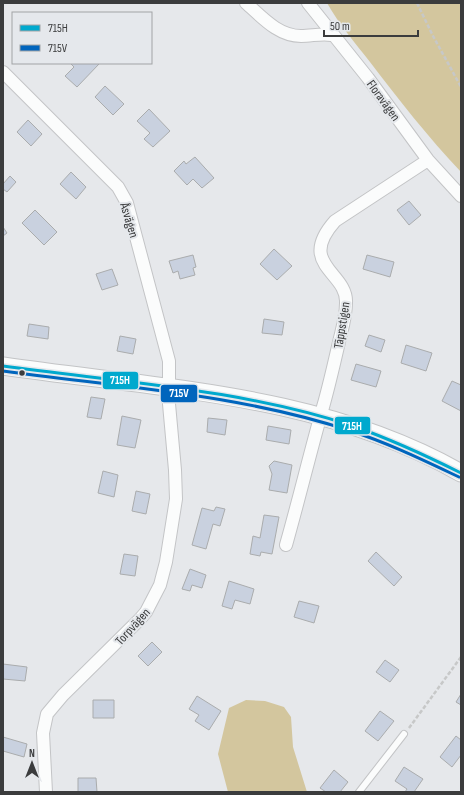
<svg xmlns="http://www.w3.org/2000/svg" width="464" height="795" font-family="'Sofia Sans Condensed',sans-serif">
<style>
.forest{fill:#d3c69e}
.building{fill:#c9d1df;stroke:#aaacad}
.lines{fill:none;stroke-linecap:round;stroke-linejoin:round}
.lane-casing{stroke:#c3c4c6;stroke-width:8}
.street-casing{stroke:#c3c4c6;stroke-width:14}
.secondary-casing{stroke:#c3c4c6;stroke-width:19}
.path{stroke:#c7c8c8;stroke-width:2.5;stroke-dasharray:4 2;stroke-linecap:butt}
.lane{stroke:#fbfcfc;stroke-width:6}
.street{stroke:#fbfcfc;stroke-width:12}
.secondary{stroke:#fbfcfc;stroke-width:17}
.bus-1-casing{stroke:#e5e8ec;stroke-width:6}
.bus-2-casing{stroke:#e5e8ec;stroke-width:6}
.bus-1{stroke:#00a9ce;stroke-width:3}
.bus-2{stroke:#0065bd;stroke-width:3}
.bus-dot{fill:#3b3c3d;stroke:#e5e8ec;stroke-width:1.5}
.labels{text-anchor:middle;stroke-width:4;stroke-linejoin:round;paint-order:stroke}
.street-label{font-size:13px;fill:#3b3c3d;stroke:#e5e8ec}
.line-badge{stroke:#e5e8ec;stroke-width:1.5}
.badge-label{font-size:11px;text-anchor:middle;font-weight:bold;fill:#fff}
</style>
<rect width="100%" height="100%" fill="#e6e8eb"/>
<path class="forest" d="M327,3H461V172C428,137 399,100 370,62C355,43 339,24 327,3Z
M246,700L265,701L284,707L291,717L293,747L307,792H228L218,754L229,708Z"/>
<path class="building" d="M70,63H98L99,64L77,87L65,76L74,67Z
M105,86L124,104L113,115L95,97Z
M149,109L170,131L153,147L144,139L150,133L137,121Z
M28,120L42,134L31,146L17,132Z
M195,157L214,178L202,188L193,179L187,185L174,171L184,161L186,164Z
M71,172L86,187L76,199L60,184Z
M10,176L16,182L7,192L3,189V184Z
M409,201L421,215L409,225L397,210Z
M35,210L57,232L44,245L22,223Z
M3,227L7,233L3,236Z
M274,249L292,266L277,280L260,264Z
M193,255L196,267L193,268L195,275L180,279L178,271L173,273L169,261Z
M367,255L394,262L390,277L363,269Z
M112,269L118,285L102,290L96,274Z
M264,319L284,322L282,335L262,333Z
M29,324L49,327L48,339L27,336Z
M369,335L385,340L381,352L365,346Z
M120,336L136,339L133,354L117,351Z
M406,345L432,353L426,371L401,363Z
M356,364L381,371L376,387L351,380Z
M452,381L461,385V411L442,401Z
M91,397L105,399L101,419L87,417Z
M122,416L141,420L135,448L117,445Z
M208,418L227,420L225,435L207,432Z
M268,426L291,430L289,444L266,440Z
M274,461L292,465L287,493L269,490L272,474L269,466Z
M103,471L118,475L114,497L98,493Z
M136,491L150,494L146,514L132,511Z
M216,507L225,509L220,526L213,524L206,549L192,545L202,508L214,511Z
M264,515L279,517L272,554L261,552L260,556L250,554L253,536L260,538Z
M376,552L402,577L394,586L368,561Z
M124,554L138,556L135,576L120,574Z
M190,569L206,575L202,588L192,585L190,591L182,589Z
M229,581L254,589L250,604L235,600L232,609L222,606Z
M299,601L319,606L314,623L294,617Z
M152,642L162,652L148,666L138,656Z
M385,660L399,670L390,682L376,672Z
M3,664L27,667L25,681L3,679Z
M461,694V705L456,702Z
M197,696L221,711L209,730L195,721L199,715L189,709Z
M93,700H114V718H93Z
M380,711L394,721L378,741L365,731Z
M456,736L461,740V755L452,767L440,757Z
M3,737L27,744L24,757L3,751Z
M404,767L423,779L414,792H405L407,789L395,781Z
M334,770L348,782L340,792H326L320,788Z
M78,778H96L97,792H78Z"/>
<g class="lines">
<defs>
<path id="lane" d="M359,792L404,734"/>
<path id="street" d="M246,3C262,17 278,36 301,36C312,36 321,33 332,35
M308,3L368,78L428,160L461,196
M3,72L118,187L127,203L169,361V404L175,470L176,499L166,562L160,585L146,612L140,619L63,695L47,714L43,733L46,792
M286,545C299,499 310,453 323,407C329,386 334,364 339,342C342,329 346,317 346,303C348,272 296,265 335,221L428,160"/>
<path id="secondary" d="M3,366C160,389 320,393 461,473"/>
</defs>
<use href="#lane" class="lane-casing"/>
<use href="#street" class="street-casing"/>
<use href="#secondary" class="secondary-casing"/>
<path class="path" d="M417,3L433,36L461,87
M409,728L461,657"/>
<use href="#lane" class="lane"/>
<use href="#street" class="street"/>
<use href="#secondary" class="secondary"/>
<defs>
<path id="bus-1" d="M3,366C119,382 241,389 353,426C390,439 425,455 461,473"/>
<path id="bus-2" d="M3,371C119,387 239,394 351,431C388,443 423,460 459,477"/>
</defs>
<use href="#bus-1" class="bus-1-casing"/>
<use href="#bus-2" class="bus-2-casing"/>
<use href="#bus-1" class="bus-1"/>
<use href="#bus-2" class="bus-2"/>
</g>
<circle class="bus-dot" cx="22" cy="373" r="3.5"/>
<g class="labels">
<g class="street-label">
<text transform="translate(384 100) rotate(54)" y="5">Floravägen</text>
<text transform="translate(130 220) rotate(73)" y="5">Åsvägen</text>
<text transform="translate(341 325) rotate(-81)" y="5">Täppstigen</text>
<text transform="translate(132 626) rotate(-48)" y="5">Torpvägen</text>
</g>
</g>
<g class="line-badge">
<rect x="102" y="371" width="37" height="19" rx="4" fill="#00a9ce"/>
<rect x="160" y="384" width="38" height="19" rx="4" fill="#0065bd"/>
<rect x="334" y="416" width="37" height="19" rx="4" fill="#00a9ce"/>
</g>
<g class="badge-label">
<text x="120" y="384">715H</text>
<text x="179" y="397">715V</text>
<text x="352" y="430">715H</text>
</g>
<rect width="464" height="795" fill="none" stroke="#3b3c3d" stroke-width="8"/>
<rect x="12" y="12" width="140" height="52" fill="#e5e8ec" stroke="#a1a3a6"/>
<rect x="20" y="25" width="20" height="6" fill="#00a9ce" stroke="#a1a3a6"/>
<text x="48" y="32" font-size="12" fill="#3b3c3d">715H</text>
<rect x="20" y="45" width="20" height="6" fill="#0065bd" stroke="#a1a3a6"/>
<text x="48" y="52" font-size="12" fill="#3b3c3d">715V</text>
<g transform="translate(32 763)" stroke="#e5e8ec" stroke-width="3" paint-order="stroke">
<path d="M0-3L7 15L0 10L-7 15Z" fill="#3b3c3d"/>
<text y="-6" font-size="11" font-weight="bold" text-anchor="middle" fill="#3b3c3d">N</text>
</g>
<path d="M324 30v6h94v-6" fill="none" stroke="#3b3c3d" stroke-width="2"/>
<text x="330" y="30" font-size="12" fill="#3b3c3d" stroke="#e5e8ec" stroke-width="3" paint-order="stroke">50 m</text>
</svg>
